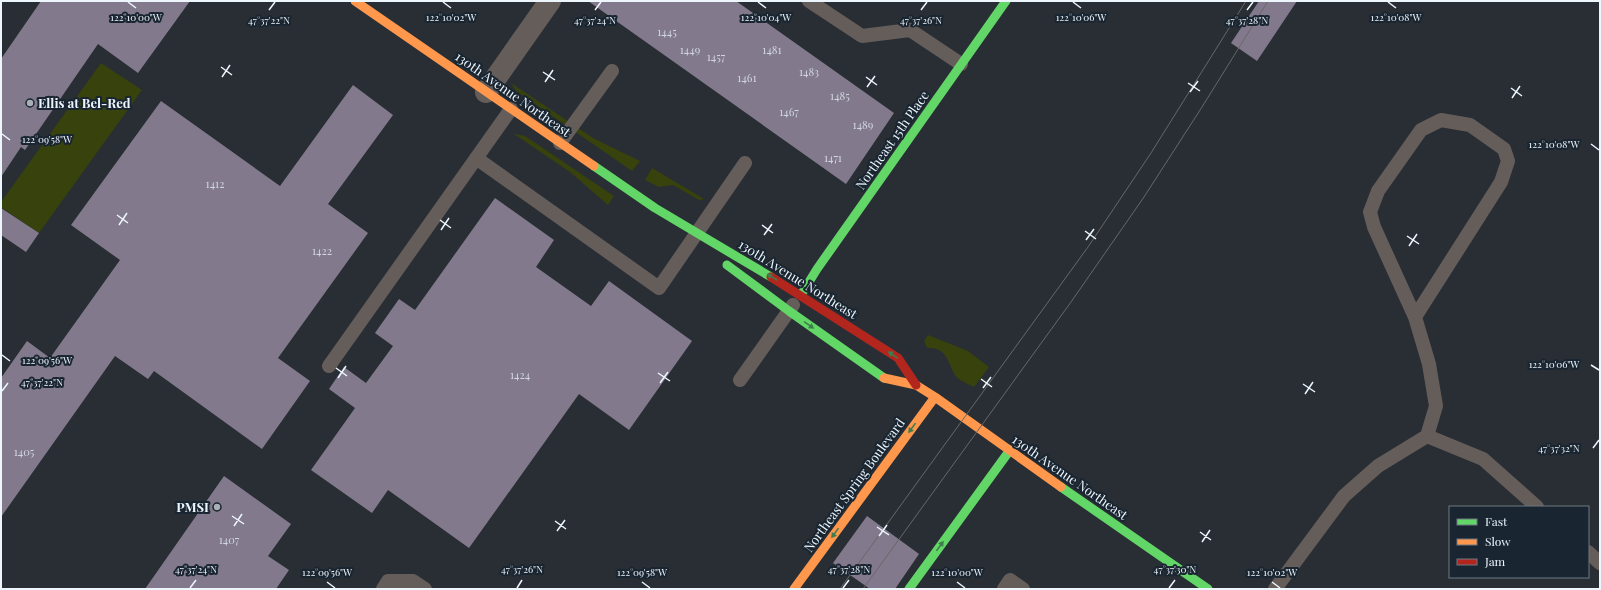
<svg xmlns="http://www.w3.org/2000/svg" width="1601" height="590" font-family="'Playfair Display',serif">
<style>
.green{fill:#37420d}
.building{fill:#827a8c}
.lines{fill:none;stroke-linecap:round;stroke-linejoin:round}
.lane{stroke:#655d5a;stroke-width:14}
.street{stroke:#655d5a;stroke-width:22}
.fast{stroke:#63d668;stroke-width:9}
.slow{stroke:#ff974d;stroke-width:9}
.jam{stroke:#b3261e;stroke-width:9}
.tram{stroke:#696767;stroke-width:1}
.oneway{fill:#3e7e4c}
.ticks{fill:none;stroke:#edf5fd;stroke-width:1.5}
.poi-dot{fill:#a8afb7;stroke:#192530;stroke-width:1.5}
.labels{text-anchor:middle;stroke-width:4;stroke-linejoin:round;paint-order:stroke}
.number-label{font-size:11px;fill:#d2d6e1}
.street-label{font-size:13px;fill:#edf5fd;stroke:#192530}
.poi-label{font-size:13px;font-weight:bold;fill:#edf5fd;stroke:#192530;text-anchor:start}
.ticks-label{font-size:10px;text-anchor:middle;fill:#edf5fd;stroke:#192530;stroke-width:4;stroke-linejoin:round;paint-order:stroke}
</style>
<rect width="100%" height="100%" fill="#282e34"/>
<path class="green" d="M101,63L142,90L39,233L1,207V202Z
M511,83L593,138L640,161L632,171L516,91Z
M514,134L525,136L614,196L608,205L570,172Z
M652,168L704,199L699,200L673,185L659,187L645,180Z
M928,335L968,351L989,367L974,387C968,384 958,380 955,375C947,361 947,347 927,348L924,341Z"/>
<path class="building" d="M41,1H190L138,73L98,44L25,150L21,147L1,177V59Z
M588,1H736L894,113L846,184Z
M1259,1H1297L1257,61L1231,43Z
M353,85L393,115L328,204L368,233L278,358L310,381L262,449L154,371L148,379L115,356L1,517V378L27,341L50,358L120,260L71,225L161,101L280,186Z
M495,198L554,240L536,267L591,306L609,281L692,341L629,430L579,394L469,548L388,490L372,513L311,470L355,408L329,389L344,367L366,383L393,346L375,333L399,299L415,310Z
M1,208L39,233L26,252L1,235Z
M224,476L291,524L268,556L289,570L276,589H145Z
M867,516L919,554L895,589H870L833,563Z"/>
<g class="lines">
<path class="lane" d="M809,1L862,36L910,30L961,64
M560,143L612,71
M476,158L659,288L745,163
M329,366L511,109
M740,380L793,305
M1427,436L1483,459L1537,507
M1588,552L1600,563
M383,589L388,581H413L425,589
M1004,589L1010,580L1023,589
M1275,589L1344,496L1378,466L1427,436L1436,406L1429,364L1415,317L1374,227L1370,212L1378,191L1421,130L1441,120L1470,125L1504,149L1508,161L1501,182L1415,317"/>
<path class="street" d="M486,92L550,1"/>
<path class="fast" d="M594,166L655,208L771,277
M727,265L789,311L884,378
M801,295L817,269L1006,1
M1061,487L1208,589
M909,589L1010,450"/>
<path class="slow" d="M355,1L594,166
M884,378L916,385L935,397L1061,487
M794,589L935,397"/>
<path class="jam" d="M771,277L898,358L916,385"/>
<path class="tram" d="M840,589L1088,247L1151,153L1246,1
M863,589L1071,302L1144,197L1202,107L1268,1"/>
</g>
<defs><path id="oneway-solid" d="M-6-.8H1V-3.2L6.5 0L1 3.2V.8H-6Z"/></defs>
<g class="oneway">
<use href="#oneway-solid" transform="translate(772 277) rotate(-149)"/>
<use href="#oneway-solid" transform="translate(809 325) rotate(35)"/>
<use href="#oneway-solid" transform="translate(893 355) rotate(-146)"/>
<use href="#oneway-solid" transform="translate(912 428) rotate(126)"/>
<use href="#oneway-solid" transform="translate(835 533) rotate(126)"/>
<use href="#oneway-solid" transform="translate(940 546) rotate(-54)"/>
</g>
<path class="ticks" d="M128,2L136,8M443,2L451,8M758,2L766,8M1073,2L1081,8M1388,2L1396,8M269,10L275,2M595,10L601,2M921,10L927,2M1247,10L1253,2M221,67L232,75M543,72L555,80M222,77L230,65M866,77L877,85M545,82L553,70M1188,83L1200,91M867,87L875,76M1511,88L1522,96M1190,92L1198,81M1512,98L1520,86M2,134L10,140M1591,144L1599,150M117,215L128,223M440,220L451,228M119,225L127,213M762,225L773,233M441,230L449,218M1085,231L1096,239M764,235L772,224M1407,236L1419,244M1086,240L1094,229M1409,246L1417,234M2,355L10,361M1591,365L1599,370M336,368L347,376M658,373L670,381M338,378L346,366M981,379L992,387M660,383L668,372M1303,384L1315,392M983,388L991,377M2,391L8,383M1305,394L1313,382M1593,448L1599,440M232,516L244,524M555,521L566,529M234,526L242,514M877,527L889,535M557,531L565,520M1200,532L1211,540M879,536L887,525M1202,542L1210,530M327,582L335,588M642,582L650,588M957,582L965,588M1272,582L1280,588M190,588L196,580M517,588L522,580M843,588L849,580M1169,588L1175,580"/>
<g class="poi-dot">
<circle cx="30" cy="103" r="4"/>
<circle cx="217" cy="507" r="4"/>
</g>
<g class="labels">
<g class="number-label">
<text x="667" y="36">1445</text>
<text x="690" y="54">1449</text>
<text x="772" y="54">1481</text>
<text x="716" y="61">1457</text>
<text x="809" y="76">1483</text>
<text x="747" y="82">1461</text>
<text x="840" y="100">1485</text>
<text x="789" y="116">1467</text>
<text x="863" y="129">1489</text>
<text x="833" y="162">1471</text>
<text x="215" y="188">1412</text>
<text x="322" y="255">1422</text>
<text x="520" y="379">1424</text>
<text x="24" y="456">1405</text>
<text x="229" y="544">1407</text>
</g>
<g class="street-label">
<text transform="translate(513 94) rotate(35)" y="5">130th Avenue Northeast</text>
<text transform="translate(892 140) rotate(-55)" y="5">Northeast 15th Place</text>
<text transform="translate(798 279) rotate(32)" y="5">130th Avenue Northeast</text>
<text transform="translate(1070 477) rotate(35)" y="5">130th Avenue Northeast</text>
<text transform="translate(854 485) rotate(-54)" y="5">Northeast Spring Boulevard</text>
</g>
<g class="poi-label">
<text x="38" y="108">Ellis at Bel-Red</text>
<text x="209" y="512" text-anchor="end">PMSI</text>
</g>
</g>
<g class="ticks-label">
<text x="136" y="21">122°10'00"W</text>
<text x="451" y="21">122°10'02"W</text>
<text x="766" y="21">122°10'04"W</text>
<text x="1081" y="21">122°10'06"W</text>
<text x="1396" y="21">122°10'08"W</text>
<text x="269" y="24">47°37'22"N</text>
<text x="595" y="24">47°37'24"N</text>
<text x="921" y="24">47°37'26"N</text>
<text x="1247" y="24">47°37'28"N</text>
<text x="47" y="143">122°09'58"W</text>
<text x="1554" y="148">122°10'08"W</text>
<text x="47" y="364">122°09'56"W</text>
<text x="1554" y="368">122°10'06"W</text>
<text x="42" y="386">47°37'22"N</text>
<text x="1559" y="452">47°37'32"N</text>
<text x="196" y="573">47°37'24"N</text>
<text x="522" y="573">47°37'26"N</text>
<text x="849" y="573">47°37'28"N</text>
<text x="1175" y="573">47°37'30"N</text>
<text x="327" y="576">122°09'56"W</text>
<text x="642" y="576">122°09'58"W</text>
<text x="957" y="576">122°10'00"W</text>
<text x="1272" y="576">122°10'02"W</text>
</g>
<rect width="1601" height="590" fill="none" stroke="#edf5fd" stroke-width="4"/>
<rect x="1449" y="506" width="140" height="72" fill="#192530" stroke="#6e7882"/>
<rect x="1457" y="519" width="20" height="6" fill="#63d668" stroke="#6e7882"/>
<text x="1485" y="526" font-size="12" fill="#edf5fd">Fast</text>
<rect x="1457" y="539" width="20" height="6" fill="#ff974d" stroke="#6e7882"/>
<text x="1485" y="546" font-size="12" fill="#edf5fd">Slow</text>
<rect x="1457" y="559" width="20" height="6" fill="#b3261e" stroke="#6e7882"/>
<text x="1485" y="566" font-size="12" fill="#edf5fd">Jam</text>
</svg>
